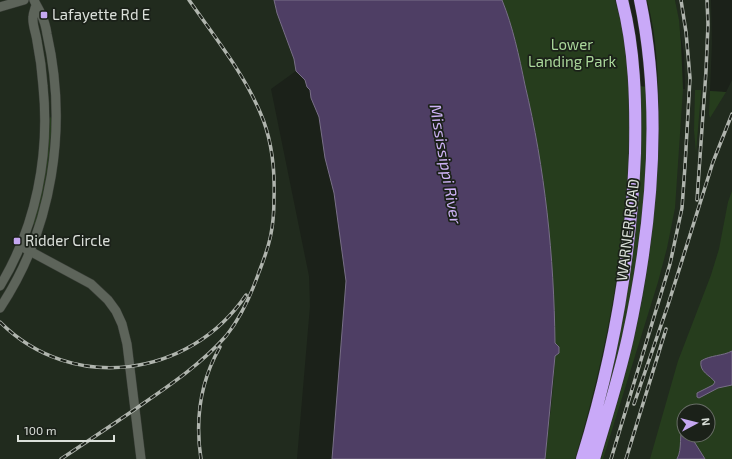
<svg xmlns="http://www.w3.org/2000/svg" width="732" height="459" font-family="'Exo 2',sans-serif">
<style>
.built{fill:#212b1e}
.green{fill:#263d1d;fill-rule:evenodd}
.water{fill:#4e3e64;stroke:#786f87}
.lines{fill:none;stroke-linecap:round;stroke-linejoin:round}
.minor-casing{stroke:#393e37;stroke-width:10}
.highway-casing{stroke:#393e37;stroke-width:13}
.minor{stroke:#5d645a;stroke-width:9}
.highway{stroke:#c9a9f8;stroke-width:12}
.rail-casing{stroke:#b0b5ae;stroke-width:3.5}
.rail{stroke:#1b2119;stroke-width:2;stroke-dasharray:6;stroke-linecap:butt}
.poi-dot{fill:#c5a7f1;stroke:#1b2119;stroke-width:1.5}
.labels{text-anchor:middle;stroke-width:3.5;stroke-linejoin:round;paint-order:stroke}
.poi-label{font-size:15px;fill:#dbe0da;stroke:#1b2119;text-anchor:start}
.park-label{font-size:15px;fill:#abd89b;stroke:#1b2119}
.street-label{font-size:15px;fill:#dbe0da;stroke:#1b2119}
.water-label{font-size:16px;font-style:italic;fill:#ceb3f6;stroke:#1b2119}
</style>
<rect width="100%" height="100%" fill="#1b2119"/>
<path class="built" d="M0,0H274L277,13L294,59L296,71L271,89L309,276L310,306L297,459H0Z
M675,0H711L712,43L710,91L726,92L732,80V213L656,459H602L659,273L682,89H685L684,55Z"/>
<path class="green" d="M502,0H615C628,44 629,90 629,135C627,245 607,353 575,459H545C549,421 555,382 555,344C555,320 553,295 552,271C548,209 540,148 526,88C519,58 513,28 502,0Z
M647,0H675L679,20L681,43L683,89L675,208L667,248L658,282L603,459H601C613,417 626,376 635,334C651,262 659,188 659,114C658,76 657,37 647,0Z
M639,86L648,87L645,188L633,286L612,381L593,437L610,373Z
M695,90H701V92L696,153L694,130Z
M710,91L726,92L710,118L709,114Z
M50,117L52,118C50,155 46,189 35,224L33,225L49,118Z
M732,191V459H650L678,361L711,275L719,249L728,202ZM684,411H708V435H684Z"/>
<path class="water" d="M274,0H502C513,27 519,56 525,85C545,169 554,256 555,343L559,347V353L555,356L545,459H332L346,281L334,193L325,158L319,117L311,98L310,90L307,87L305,80L296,71L294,59L277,13Z
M732,351V385L718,388L699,398L697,397V393L713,385L715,382C710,375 699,372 701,361C710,355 723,356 732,351Z
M684,424V435H690L705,459H677C683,448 678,435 684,424Z"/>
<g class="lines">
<defs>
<path id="minor" d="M0,7L24,0
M26,249L91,284L108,300L116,311L122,324L127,344L141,459
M0,286C36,227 50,155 43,86C42,71 40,56 37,41C36,33 32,24 33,17C33,13 35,9 36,5
M0,308C53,228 68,127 47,34C46,27 44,20 41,14C39,9 36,5 34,0"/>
<path id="highway" d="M582,459C613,360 631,257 635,153C636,101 635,50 622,0
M594,459C606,418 619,378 628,337C652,227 663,110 640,0"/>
</defs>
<use href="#minor" class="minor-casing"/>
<use href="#highway" class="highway-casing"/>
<use href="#minor" class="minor"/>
<use href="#highway" class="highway"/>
<defs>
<path id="rail" d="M697,200L706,71L708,24L707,0
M0,322C72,394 190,378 246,295
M634,404L668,305L713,162L732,114
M61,459C89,440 117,422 144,403C173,383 202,363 226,336C241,317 251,295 259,272C270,244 274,228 274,198C275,169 272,139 260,112C243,72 214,36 189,0
M201,459C195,420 200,382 220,347
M611,459L670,264L682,208L685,166L690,78L686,32L681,0
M626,459L666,329"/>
</defs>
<use href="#rail" class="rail-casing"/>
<use href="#rail" class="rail"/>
</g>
<g class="poi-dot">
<rect x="40" y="11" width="8" height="8" rx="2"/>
<rect x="13" y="237" width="8" height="8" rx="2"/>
</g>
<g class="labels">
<g class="poi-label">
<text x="52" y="20">Lafayette Rd E</text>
<text x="25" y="246">Ridder Circle</text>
</g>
<g class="park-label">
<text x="572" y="50">Lower<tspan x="572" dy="17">Landing Park</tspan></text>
</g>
<g class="street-label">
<text transform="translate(628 230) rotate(-83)" y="5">WARNER ROAD</text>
</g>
<g class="water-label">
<text transform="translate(446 164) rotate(80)" y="6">Mississippi River</text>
</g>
</g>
<g transform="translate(696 423) rotate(83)"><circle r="19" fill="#1b2119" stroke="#686d66"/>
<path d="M0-3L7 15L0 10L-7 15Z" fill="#c5a7f1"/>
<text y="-6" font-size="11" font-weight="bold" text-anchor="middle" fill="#dbe0da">N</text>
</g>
<path d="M18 435v6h96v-6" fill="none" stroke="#dbe0da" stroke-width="2"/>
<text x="24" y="435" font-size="12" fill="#dbe0da" stroke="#1b2119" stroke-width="3" paint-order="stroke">100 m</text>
</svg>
